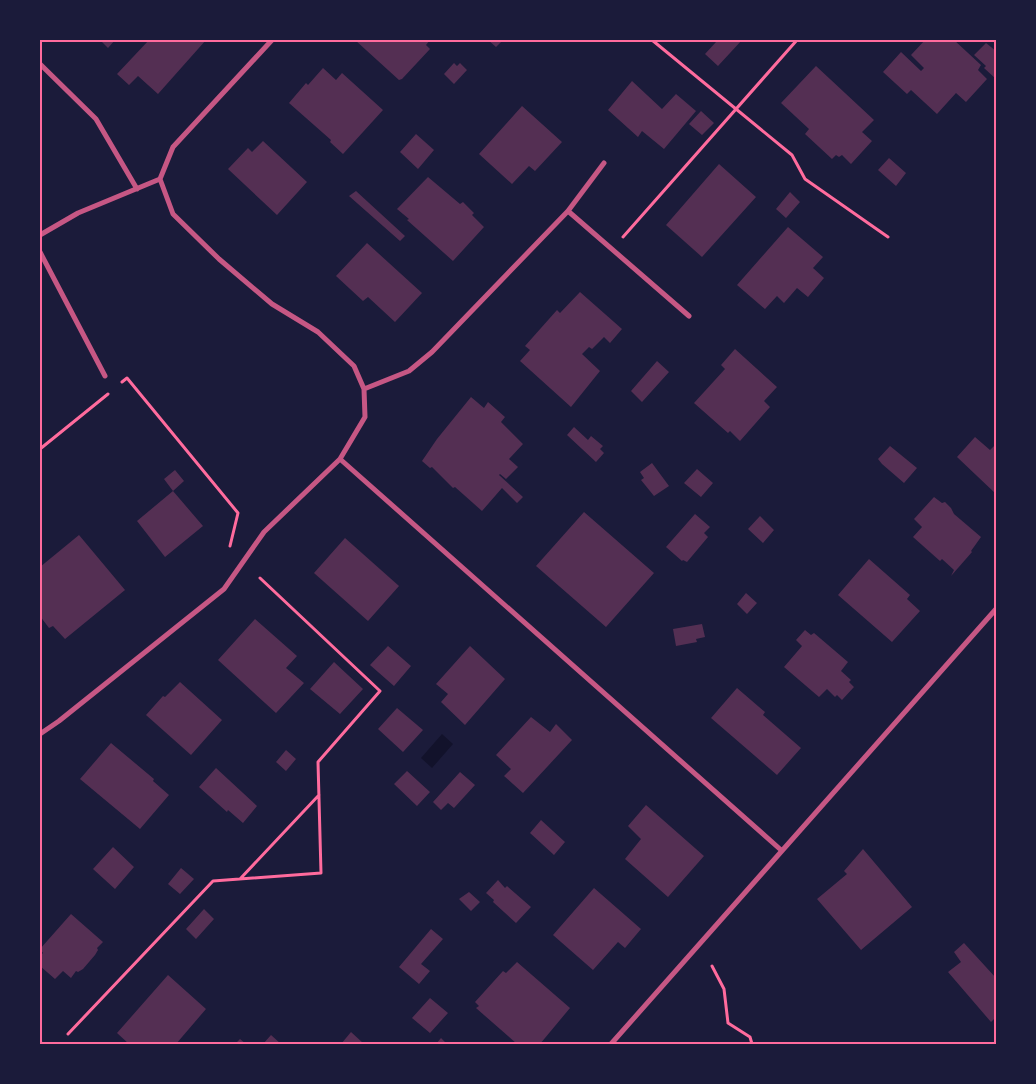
<svg xmlns="http://www.w3.org/2000/svg" width="1036" height="1084" font-family="Inter,sans-serif">
<style>
.water{fill:#12122b}
.building{fill:#542f53}
.lines{fill:none;stroke-linecap:round;stroke-linejoin:round}
.path{stroke:#ff6b9d;stroke-width:3}
.minor{stroke:#c65784;stroke-width:5}
.neatline{fill:none;stroke:#ff6b9d;stroke-width:2}
</style>
<rect width="100%" height="100%" fill="#1b1b3a"/>
<path class="water" d="M442,734L453,744L432,768L421,758Z"/>
<path class="building" d="M100,40H115L108,48Z
M149,40H206L158,94L138,76L129,85L117,74Z
M355,40H430L426,45L430,49L402,79L399,80Z
M488,40H503L496,47Z
M714,40H742L718,66L705,54L716,42Z
M925,40H954L981,65L978,70L987,79L966,102L956,93L937,114L911,90L907,94L883,72L901,52L921,71L924,68L911,55Z
M986,43L996,51V79L984,68L986,66L974,55Z
M454,63L457,66L460,63L467,70L454,84L444,74Z
M816,66L874,120L862,132L872,141L851,164L842,155L839,157L836,155L832,159L805,134L809,129L781,103Z
M323,68L336,80L342,73L383,110L343,154L330,142L331,140L289,103L306,83L308,85Z
M632,81L662,109L676,94L696,111L664,149L642,131L638,137L608,110Z
M522,106L562,142L535,171L529,166L512,184L479,154Z
M701,111L714,123L702,135L689,124Z
M416,134L434,150L418,169L400,152Z
M263,141L307,182L277,215L228,169L248,148L252,152Z
M889,158L906,173L896,186L878,170Z
M719,164L756,197L702,257L666,225Z
M428,177L460,204L463,202L474,213L472,215L484,227L453,261L407,220L409,219L397,209Z
M356,191L405,236L400,241L349,196Z
M790,192L800,202L786,218L776,209Z
M788,227L823,257L813,268L824,278L808,297L797,288L784,303L777,296L765,309L737,285Z
M367,243L422,293L395,322L368,297L363,301L336,276Z
M580,292L622,329L610,343L604,337L592,349L589,347L582,354L600,371L571,407L520,361L530,350L525,346L557,310L560,313Z
M735,349L777,387L764,401L770,407L740,441L730,431L728,433L694,403L725,369L721,365Z
M657,361L669,372L642,402L631,391Z
M471,397L484,408L488,402L505,417L501,422L523,444L509,459L518,467L506,479L500,474L499,475L523,497L517,503L502,488L482,511L455,487L453,488L432,467L430,468L422,461L437,439Z
M574,427L588,440L591,436L603,446L600,449L604,453L596,462L567,435Z
M975,437L990,450L996,444V494L957,457Z
M890,446L917,468L904,483L882,464L878,459Z
M652,463L669,486L654,496L641,480L644,478L640,472Z
M697,469L713,483L701,497L684,483Z
M175,470L184,481L173,491L164,479Z
M173,491L203,526L165,557L137,521Z
M934,497L942,503L945,502L951,508L954,514L981,537L971,551L972,552L951,576L954,570L942,559L940,561L913,537L922,527L914,519Z
M584,512L654,573L606,627L536,566Z
M695,514L710,527L704,533L708,537L687,562L683,560L682,561L666,547Z
M760,516L774,530L763,543L748,529Z
M79,535L125,590L65,639L53,626L49,628L40,616V567Z
M345,538L399,586L368,621L314,573Z
M869,559L910,595L907,599L920,611L892,642L838,595Z
M746,593L757,603L747,614L737,604Z
M255,619L297,656L286,668L304,683L276,713L218,660Z
M702,624L705,637L696,639L697,642L676,646L673,629Z
M805,630L811,635L814,633L848,662L841,671L851,680L849,682L854,687L842,700L837,695L835,697L827,689L819,697L784,667L802,646L796,640Z
M388,646L411,666L394,686L370,665Z
M470,646L505,679L465,725L441,702L448,694L436,684Z
M334,662L363,689L340,714L310,689Z
M180,682L222,720L191,755L146,715L163,696L165,697Z
M737,688L765,712L763,715L801,748L777,775L711,718Z
M397,708L423,730L403,752L378,729Z
M531,717L550,732L556,724L572,740L523,793L504,776L511,769L496,755Z
M111,743L154,779L153,781L169,795L140,829L80,779Z
M286,750L296,759L286,771L276,762Z
M216,768L257,806L243,823L228,810L227,812L199,787Z
M407,771L430,792L417,806L394,784Z
M460,772L475,785L454,808L448,803L441,810L433,802Z
M646,805L704,856L668,897L625,859L641,839L628,826Z
M541,820L565,842L554,855L530,833Z
M113,847L134,867L115,889L93,869Z
M863,849L912,907L861,950L817,899L847,874L844,871Z
M181,868L194,879L180,894L168,884Z
M498,880L505,888L507,886L531,907L516,923L493,902L494,900L486,893Z
M594,888L641,929L625,948L618,942L593,970L553,935Z
M469,892L480,902L471,911L459,899Z
M204,909L214,919L196,939L186,929Z
M71,914L103,942L97,948L98,950L95,955L83,969L78,972L76,971L71,978L63,971L55,979L40,966V956L43,953L40,949Z
M431,929L443,939L421,964L430,971L419,984L399,967Z
M964,943L996,978V1017L991,1022L948,972L961,962L954,952Z
M517,962L570,1008L540,1044H517L476,1008L479,1006L475,1002L503,971L506,973Z
M168,975L206,1009L176,1044H129L117,1033Z
M430,998L448,1013L430,1033L412,1018Z
M351,1032L363,1043L341,1044Z
M271,1035L281,1044H263Z
M441,1038L447,1044H436Z
M240,1039L246,1044H235Z"/>
<g class="lines">
<path class="path" d="M652,40L792,155L805,179L888,237
M623,237L797,40
M122,382L127,378L238,513L230,546
M40,449L108,394
M240,879L319,795
M712,966L724,989L728,1023L750,1037L752,1044
M68,1034L213,881L321,873L318,762L380,691L260,578"/>
<path class="minor" d="M40,64L96,119L137,189
M568,211L689,316
M40,235L78,213L160,179
M40,252L105,376
M364,389L409,371L432,352L568,211L604,163
M340,459L781,850
M40,734L59,721L224,589L264,532L340,459L365,417L364,389L354,366L318,332L272,304L219,259L173,214L160,179L173,147L272,40
M40,1043L41,1044
M611,1044L996,609"/>
</g>
<rect width="1036" height="1084" fill="none" stroke="#1b1b3a" stroke-width="82"/>
<rect x="41" y="41" width="954" height="1002" class="neatline"/>
</svg>
